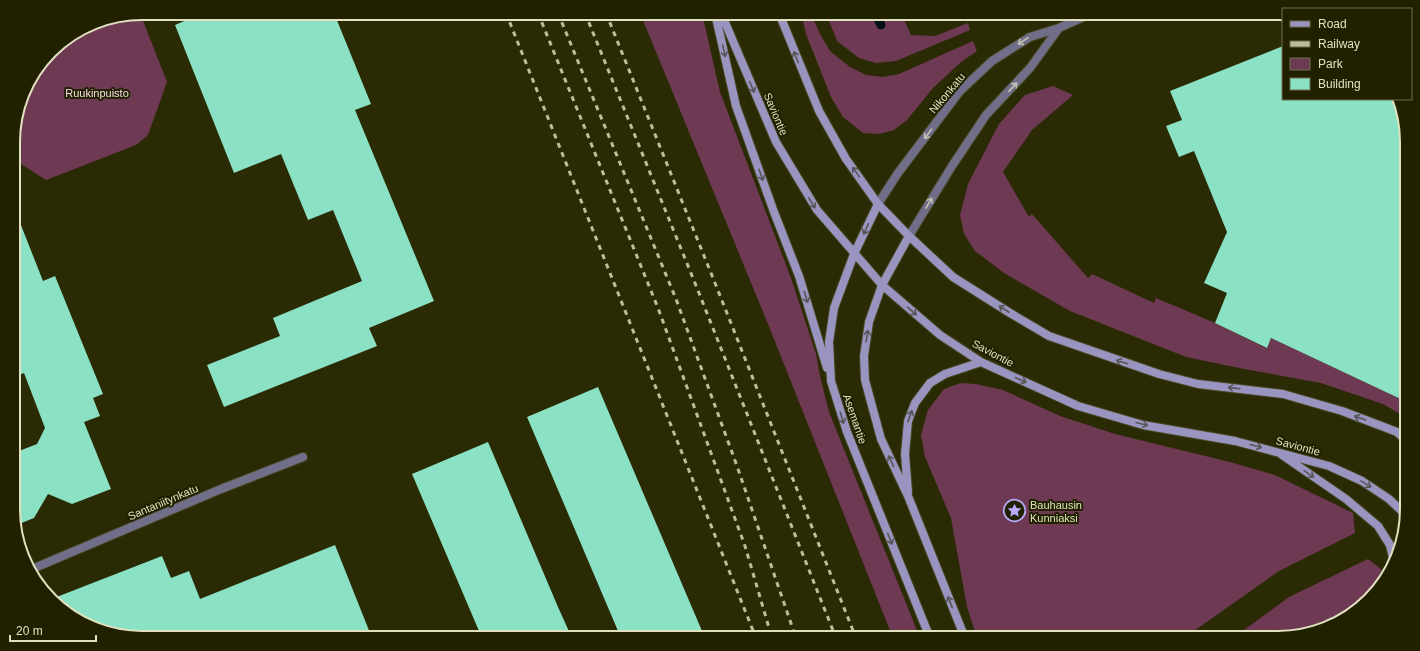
<svg xmlns="http://www.w3.org/2000/svg" width="1420" height="651" font-family="Helvetica,sans-serif">
<style>
.green{fill:#6e3953}
.lines{fill:none;stroke-linecap:round;stroke-linejoin:round}
.stream{stroke:#031018;stroke-width:9}
.building{fill:#8be1c3}
.street-casing{stroke:#474822;stroke-width:10}
.secondary-casing{stroke:#474822;stroke-width:10}
.street{stroke:#716e89;stroke-width:8}
.secondary{stroke:#9a95c0;stroke-width:8}
.rail{stroke:#bdbe9b;stroke-width:3;stroke-dasharray:5 5;stroke-linecap:butt}
.oneway{stroke:#bfbfaf}
.oneway2{stroke:#575556}
.labels{text-anchor:middle;stroke-width:4;stroke-linejoin:round;paint-order:stroke}
.park-label{font-size:11px;fill:#f6dce7;stroke:#212100}
.street-label{font-size:11px;fill:#e0e2bf;stroke:#212100}
.poi-label{font-size:11px;fill:#e0e2bf;stroke:#212100;text-anchor:start}
.rim{fill:none;stroke:#e0e2bf;stroke-width:2}
</style>
<rect width="100%" height="100%" fill="#2a2b04"/>
<path class="green" d="M140,13L167,82L148,135L136,145L46,180L13,159V134L26,85L57,45L93,23Z
M640,13H702L720,92L791,278L816,354L820,376L829,412L920,638H893L768,324Z
M801,13H811L819,32L830,51L850,67L866,75L883,77L899,74L973,41L977,51L961,62L933,88L907,120L894,130L879,134L863,133L843,117L831,97L806,34Z
M826,13H901L911,35L935,36L968,23L970,30L896,61L876,63L859,58L837,41Z
M1053,86L1073,95L1032,130L1003,172L1029,217L1032,214L1088,278L1092,274L1154,303L1156,298L1215,323L1266,348L1271,338L1407,402V418L1383,404L1321,383L1239,368L1186,357L1070,311L1004,273L975,251L964,234L960,215L968,184L999,124L1025,95Z
M961,383L976,384L1003,390L1060,416L1115,434L1230,462L1275,475L1353,513L1355,533L1279,571L1184,638H977L967,607L951,518L925,457L921,435L928,410L944,389Z
M1368,559L1382,570L1372,596L1350,613L1333,622L1286,638H1233L1289,597Z"/>
<g class="lines">
<path class="stream" d="M875,13L881,25"/>
</g>
<path class="building" d="M203,13H334L371,104L355,110L434,301L369,328L377,346L224,407L207,365L280,336L273,318L362,281L333,210L308,220L281,154L234,173L175,25Z
M1283,46V99H1395L1406,126L1407,402L1271,338L1267,348L1215,323L1227,293L1204,283L1227,232L1194,151L1179,157L1166,126L1182,120L1170,91Z
M13,210H15L43,281L55,276L103,394L93,398L100,416L84,422L111,489L72,504L48,494L34,518L14,526V453L37,444L45,428L24,373L14,377Z
M598,387L705,638H621L527,417Z
M488,442L558,607L572,638H482L412,474Z
M335,545L372,638H142L93,628L54,598L162,556L171,578L189,571L200,599Z"/>
<g class="lines">
<defs>
<path id="street" d="M878,204L898,173L960,91L992,61L1030,37L1059,28L1092,13
M909,236L952,166L986,115L1030,68L1059,28
M32,569L221,489L303,457"/>
<path id="secondary" d="M715,13L736,106L774,212L799,276L827,368
M721,13L776,142L817,210L882,285L940,335L981,362L1078,406L1143,425L1235,441L1329,466L1362,481L1389,499L1406,515
M779,13L819,111L846,159L878,204L909,236L953,277L1010,313L1049,336L1159,374L1198,384L1283,394L1342,411L1397,432L1407,441
M878,204L854,254L834,308L829,342L831,381L847,432L930,638
M909,236L882,285L869,322L864,356L865,380L881,439L908,496L965,638
M1282,455L1346,499L1378,526L1390,545L1393,558L1394,564
M908,492L905,454L908,421L915,403L930,383L945,374L981,362"/>
</defs>
<use href="#street" class="street-casing"/>
<use href="#secondary" class="secondary-casing"/>
<use href="#street" class="street"/>
<use href="#secondary" class="secondary"/>
<path class="rail" d="M506,13L756,638
M538,13L658,308L745,546L772,638
M558,13L676,299L737,466L796,638
M585,13L697,288L836,638
M606,13L715,283L856,638"/>
</g>
<defs><path id="oneway-shaft" d="M-6 0H5M1.5-3L5.5 0L1.5 3" fill="none" stroke-width="1.6" stroke-linecap="round" stroke-linejoin="round"/></defs>
<g class="oneway">
<use href="#oneway-shaft" transform="translate(1023 41) rotate(147)"/>
<use href="#oneway-shaft" transform="translate(1013 87) rotate(-47)"/>
<use href="#oneway-shaft" transform="translate(928 134) rotate(127)"/>
<use href="#oneway-shaft" transform="translate(929 203) rotate(-59)"/>
</g>
<g class="oneway2">
<use href="#oneway-shaft" transform="translate(724 51) rotate(77)"/>
<use href="#oneway-shaft" transform="translate(796 57) rotate(-112)"/>
<use href="#oneway-shaft" transform="translate(752 87) rotate(67)"/>
<use href="#oneway-shaft" transform="translate(856 172) rotate(-125)"/>
<use href="#oneway-shaft" transform="translate(761 175) rotate(71)"/>
<use href="#oneway-shaft" transform="translate(812 203) rotate(58)"/>
<use href="#oneway-shaft" transform="translate(866 229) rotate(116)"/>
<use href="#oneway-shaft" transform="translate(806 297) rotate(73)"/>
<use href="#oneway-shaft" transform="translate(1004 309) rotate(-147)"/>
<use href="#oneway-shaft" transform="translate(912 311) rotate(41)"/>
<use href="#oneway-shaft" transform="translate(867 336) rotate(-81)"/>
<use href="#oneway-shaft" transform="translate(1122 362) rotate(-162)"/>
<use href="#oneway-shaft" transform="translate(1021 380) rotate(24)"/>
<use href="#oneway-shaft" transform="translate(1234 388) rotate(-173)"/>
<use href="#oneway-shaft" transform="translate(910 416) rotate(-70)"/>
<use href="#oneway-shaft" transform="translate(842 418) rotate(73)"/>
<use href="#oneway-shaft" transform="translate(1360 418) rotate(-160)"/>
<use href="#oneway-shaft" transform="translate(1142 424) rotate(14)"/>
<use href="#oneway-shaft" transform="translate(1256 446) rotate(15)"/>
<use href="#oneway-shaft" transform="translate(891 461) rotate(-115)"/>
<use href="#oneway-shaft" transform="translate(1309 474) rotate(34)"/>
<use href="#oneway-shaft" transform="translate(1366 484) rotate(31)"/>
<use href="#oneway-shaft" transform="translate(890 539) rotate(68)"/>
<use href="#oneway-shaft" transform="translate(950 602) rotate(-112)"/>
</g>
<defs>
<symbol id="sight-ring" viewBox="-11 -11 22 22"><circle r="9.5" fill="#212100" stroke="#b7abf8" stroke-width="1.5"/><path d="M0-6L1.8-2.2L6-1.7L2.9 1.2L3.7 5.4L0 3.3L-3.7 5.4L-2.9 1.2L-6-1.7L-1.8-2.2Z" fill="#b7abf8"/></symbol>
</defs>
<g fill-rule="evenodd">
<use href="#sight-ring" x="1002" y="498" width="25" height="25"/>
</g>
<g class="labels">
<g class="park-label">
<text x="97" y="97">Ruukinpuisto</text>
</g>
<g class="street-label">
<text transform="translate(947 93) rotate(-50)" y="4">Nikonkatu</text>
<text transform="translate(776 114) rotate(67)" y="4">Saviontie</text>
<text transform="translate(993 353) rotate(28)" y="4">Saviontie</text>
<text transform="translate(855 419) rotate(71)" y="4">Asemantie</text>
<text transform="translate(1298 446) rotate(15)" y="4">Saviontie</text>
<text transform="translate(163 502) rotate(-23)" y="4">Santaniitynkatu</text>
</g>
<g class="poi-label">
<text x="1030" y="509">Bauhausin<tspan x="1030" dy="13">Kunniaksi</tspan></text>
</g>
</g>
<path d="M0 0H1420V651H0ZM142 20H1278A122 122 0 0 1 1400 142V509A122 122 0 0 1 1278 631H142A122 122 0 0 1 20 509V142A122 122 0 0 1 142 20Z" fill="#212100" fill-rule="evenodd"/>
<path class="rim" d="M142 20H1278A122 122 0 0 1 1400 142V509A122 122 0 0 1 1278 631H142A122 122 0 0 1 20 509V142A122 122 0 0 1 142 20Z"/>
<rect x="1282" y="8" width="130" height="92" fill="#212100" stroke="#6d6e4c"/>
<rect x="1290" y="21" width="20" height="6" fill="#9a95c0" stroke="#6d6e4c"/>
<text x="1318" y="28" font-size="12" fill="#e0e2bf">Road</text>
<rect x="1290" y="41" width="20" height="6" fill="#bdbe9b" stroke="#6d6e4c"/>
<text x="1318" y="48" font-size="12" fill="#e0e2bf">Railway</text>
<rect x="1290" y="58" width="20" height="12" fill="#6e3953" stroke="#6d6e4c"/>
<text x="1318" y="68" font-size="12" fill="#e0e2bf">Park</text>
<rect x="1290" y="78" width="20" height="12" fill="#8be1c3" stroke="#6d6e4c"/>
<text x="1318" y="88" font-size="12" fill="#e0e2bf">Building</text>
<path d="M10 635v6h86v-6" fill="none" stroke="#e0e2bf" stroke-width="2"/>
<text x="16" y="635" font-size="12" fill="#e0e2bf" stroke="#212100" stroke-width="3" paint-order="stroke">20 m</text>
</svg>
